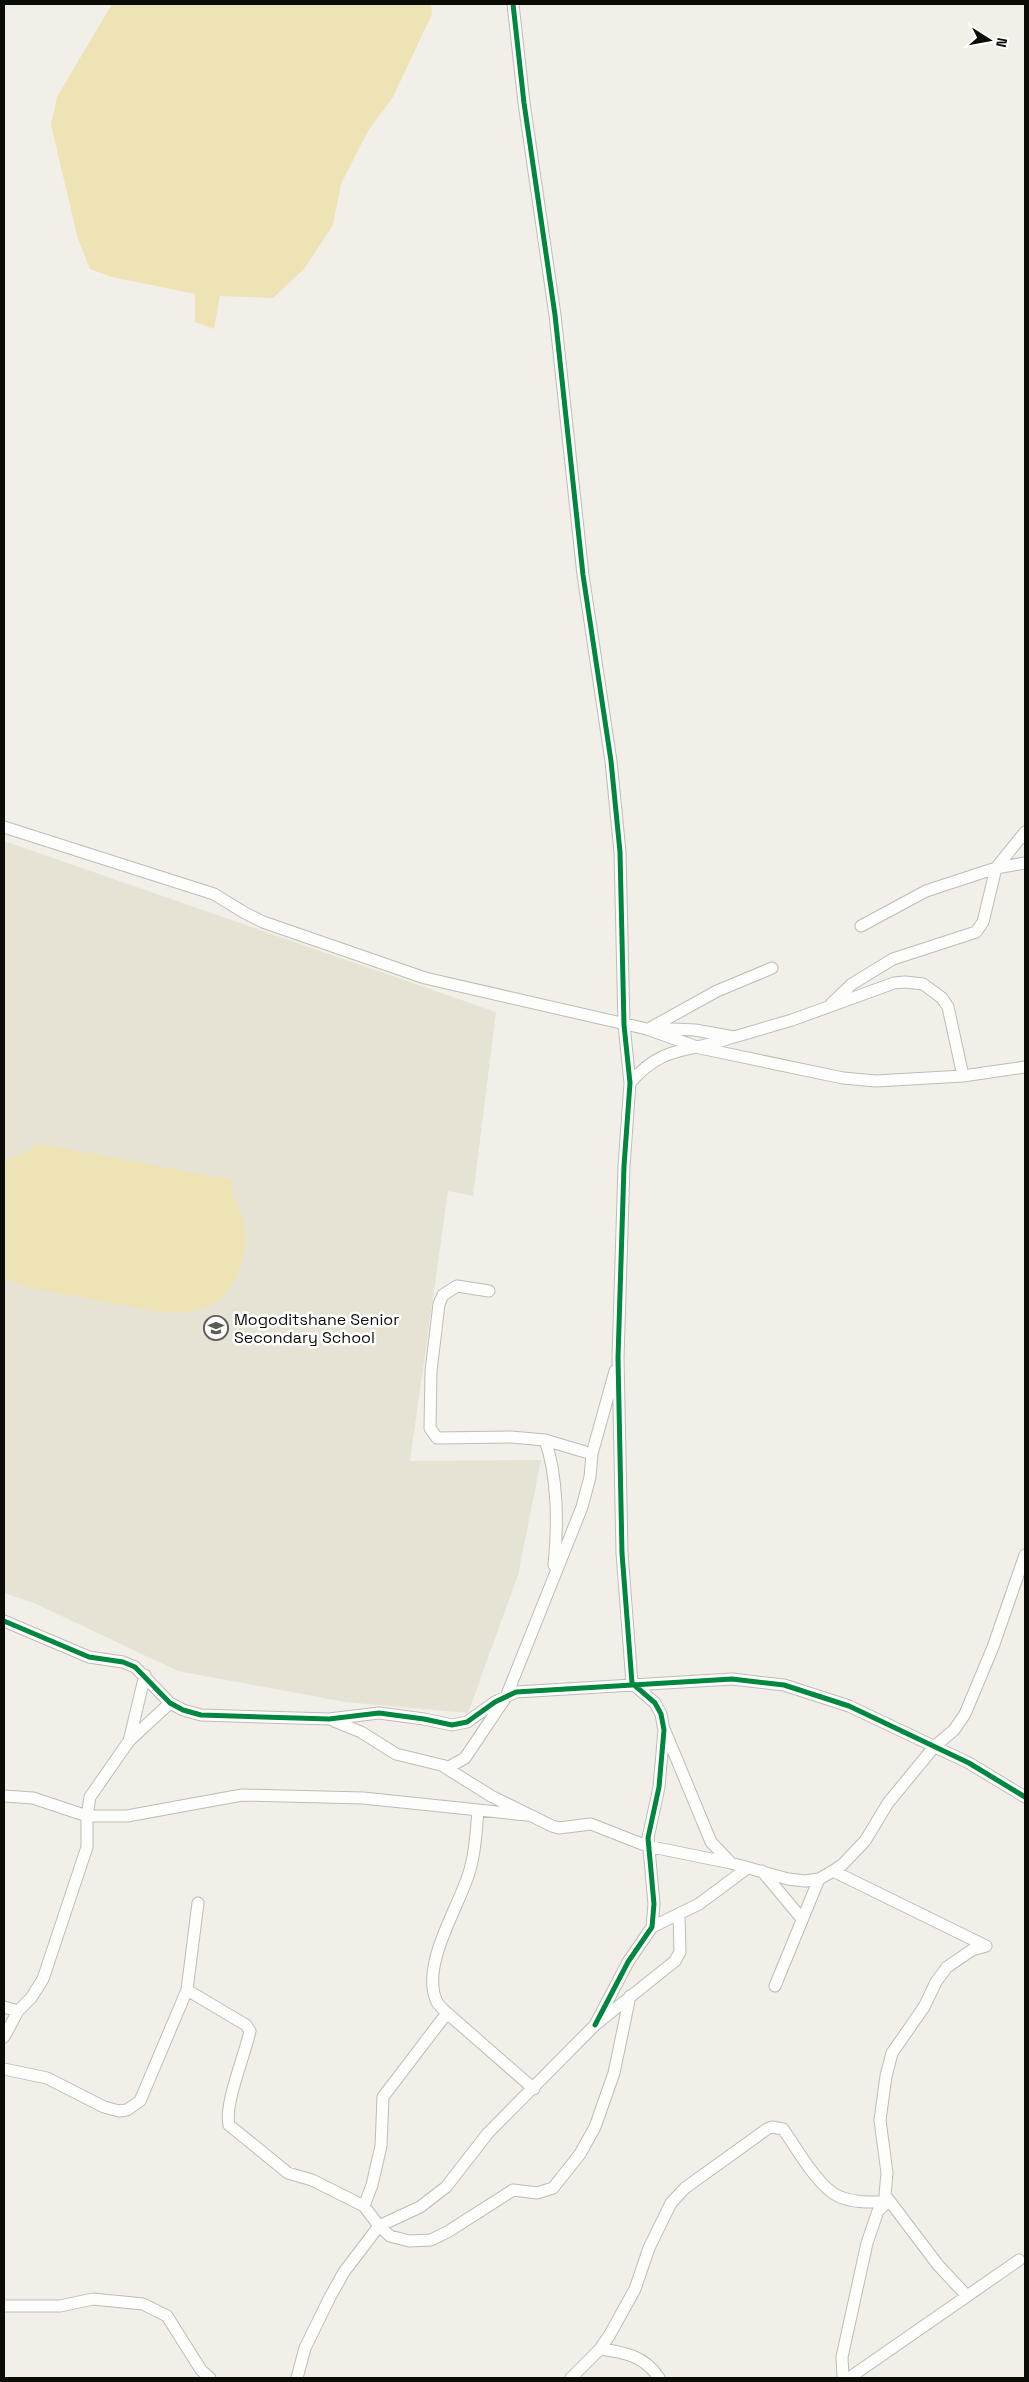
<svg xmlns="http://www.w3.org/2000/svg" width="1029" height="2382" font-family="'Space Grotesk',sans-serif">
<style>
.built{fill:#e6e3d4}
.green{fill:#ede3b5}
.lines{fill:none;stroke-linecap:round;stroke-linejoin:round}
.minor-casing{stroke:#bebcb7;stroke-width:13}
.minor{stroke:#fdfdfc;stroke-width:11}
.cycleway-casing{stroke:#fff;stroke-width:8}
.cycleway{stroke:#00873e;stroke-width:5}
.labels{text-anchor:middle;stroke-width:5;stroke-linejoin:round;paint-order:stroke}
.poi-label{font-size:16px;fill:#0c0c07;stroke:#fff;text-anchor:start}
</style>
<rect width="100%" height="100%" fill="#f1efe8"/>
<path class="built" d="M4,841L496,1012L473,1196L448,1191L410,1461L541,1460L518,1575L468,1713L345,1702L178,1671L34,1603L4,1593Z"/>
<path class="green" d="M112,4H431L432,14L393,97L368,131L341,184L333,225L304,269L273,298L220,296L214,329L195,322V294L112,277L90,269L78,239L51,125L57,97Z
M35,1143L233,1180C229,1200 239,1202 243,1219C251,1252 236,1298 202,1309C188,1314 174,1313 160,1312L26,1287L4,1278V1162L34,1148Z"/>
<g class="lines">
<defs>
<path id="minor" d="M513,4L524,103L555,315L583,575L611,761L620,852L624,1025L630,1083L624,1166L618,1358L622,1553L632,1683L655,1703L661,1714L664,1730L659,1787L648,1838L654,1904L652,1927L628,1962L595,2025
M4,827L214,894L245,913L263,922L425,978L647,1029L700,1048L843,1078L876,1081L963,1076L1025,1067
M861,926L926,891L996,868L1025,863
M831,1004L852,984L893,959L976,932L983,922L996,868L1025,832
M652,1027L717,991L772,968
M652,1028L695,1030L734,1037L792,1020L894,983L905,982L923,984L942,998L948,1007L963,1076
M630,1083C664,1043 688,1054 733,1037
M489,1291L457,1286L443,1295L439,1304L431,1371L430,1428L437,1438L511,1437L545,1440L592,1454L615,1371
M545,1440C558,1476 558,1527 554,1565
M4,1621L89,1657L123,1662L135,1667L170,1703L183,1710L201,1715L329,1719L379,1713L424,1719L452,1725L467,1722L495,1702L516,1692L732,1679L784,1685L849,1706L969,1763L1025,1797
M334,1721L361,1732L396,1754L449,1767L465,1758L506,1697L582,1507L590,1477L592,1454
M665,1731L711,1842L731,1863
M129,1741L145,1675
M443,1766L491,1796L552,1826L559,1828L591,1824L647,1846L731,1863L788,1879L805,1881L819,1879L833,1871L842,1865L865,1841L888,1803L934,1747L954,1730L965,1714L993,1647L1025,1555
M4,1796L33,1798L87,1816H127L242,1795L363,1798L526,1815
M478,1811C476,1833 475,1856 468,1876C457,1910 420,1967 437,2002C439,2006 444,2010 447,2013L534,2089
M762,1871L802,1919
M833,1871L986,1946
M652,1927L699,1904L746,1869
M775,1986L819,1879
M187,1990L246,2025L250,2031C245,2055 224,2104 229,2125L288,2173L312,2180L364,2206L379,2226L390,2236L409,2241L431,2240L449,2231L513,2190L537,2193L553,2188L580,2154L595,2127L614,2073L630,1996
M4,2007L18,2011
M4,2037L18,2011L31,1998L43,1979L87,1847V1816L90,1797L129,1741L170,1703
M4,2069L47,2078L104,2107L119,2111L127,2110L140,2101L187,1990L198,1903
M364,2206L372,2185L381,2146L383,2097L447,2013
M967,2296L938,2265L885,2195L887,2173L880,2120L886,2076L892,2053L924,2007L936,1982L947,1967L972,1950L986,1946
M4,2306H60L93,2299L143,2304L167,2316L201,2370L210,2378
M600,2349C624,2352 645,2356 659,2378
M297,2378L305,2348L330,2297L344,2272L379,2226L420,2207L446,2187L488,2133L595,2025L675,1961L680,1952L679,1914
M571,2378L600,2349L609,2336L635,2289L649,2248L671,2203L685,2188L767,2129L772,2127L783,2129C796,2147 819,2189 840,2197C855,2203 871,2202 886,2202
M843,2378L842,2357L867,2243L878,2211L888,2201
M849,2378L1019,2260"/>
</defs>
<use href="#minor" class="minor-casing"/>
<use href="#minor" class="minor"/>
<defs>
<path id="cycleway" d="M513,4L524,103L555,315L583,575L611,761L620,852L624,1025L630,1083L624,1166L618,1358L622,1553L632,1683L655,1703L661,1714L664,1730L659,1787L648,1838L654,1904L652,1927L628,1962L595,2025
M4,1621L89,1657L123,1662L135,1667L170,1703L183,1710L201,1715L329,1719L379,1713L424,1719L452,1725L467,1722L495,1702L516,1692L732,1679L784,1685L849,1706L969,1763L1025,1797"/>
</defs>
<use href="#cycleway" class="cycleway-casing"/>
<use href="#cycleway" class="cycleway"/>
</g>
<defs>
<symbol id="school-ring" viewBox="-11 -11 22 22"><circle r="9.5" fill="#fff" stroke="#5c5b56" stroke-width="1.5"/><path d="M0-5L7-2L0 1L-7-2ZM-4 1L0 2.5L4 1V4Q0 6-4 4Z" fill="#5c5b56"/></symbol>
</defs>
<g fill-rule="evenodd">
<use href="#school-ring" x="202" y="1314" width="28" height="28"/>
</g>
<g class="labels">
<g class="poi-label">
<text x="234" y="1325">Mogoditshane Senior<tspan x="234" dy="18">Secondary School</tspan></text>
</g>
</g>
<rect width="1029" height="2382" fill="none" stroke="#0c0c07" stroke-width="10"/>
<g transform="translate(989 40) rotate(101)" stroke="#ffffff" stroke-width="4" paint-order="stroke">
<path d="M0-4L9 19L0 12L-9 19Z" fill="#0c0c07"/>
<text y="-8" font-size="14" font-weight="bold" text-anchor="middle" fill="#0c0c07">N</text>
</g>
</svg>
